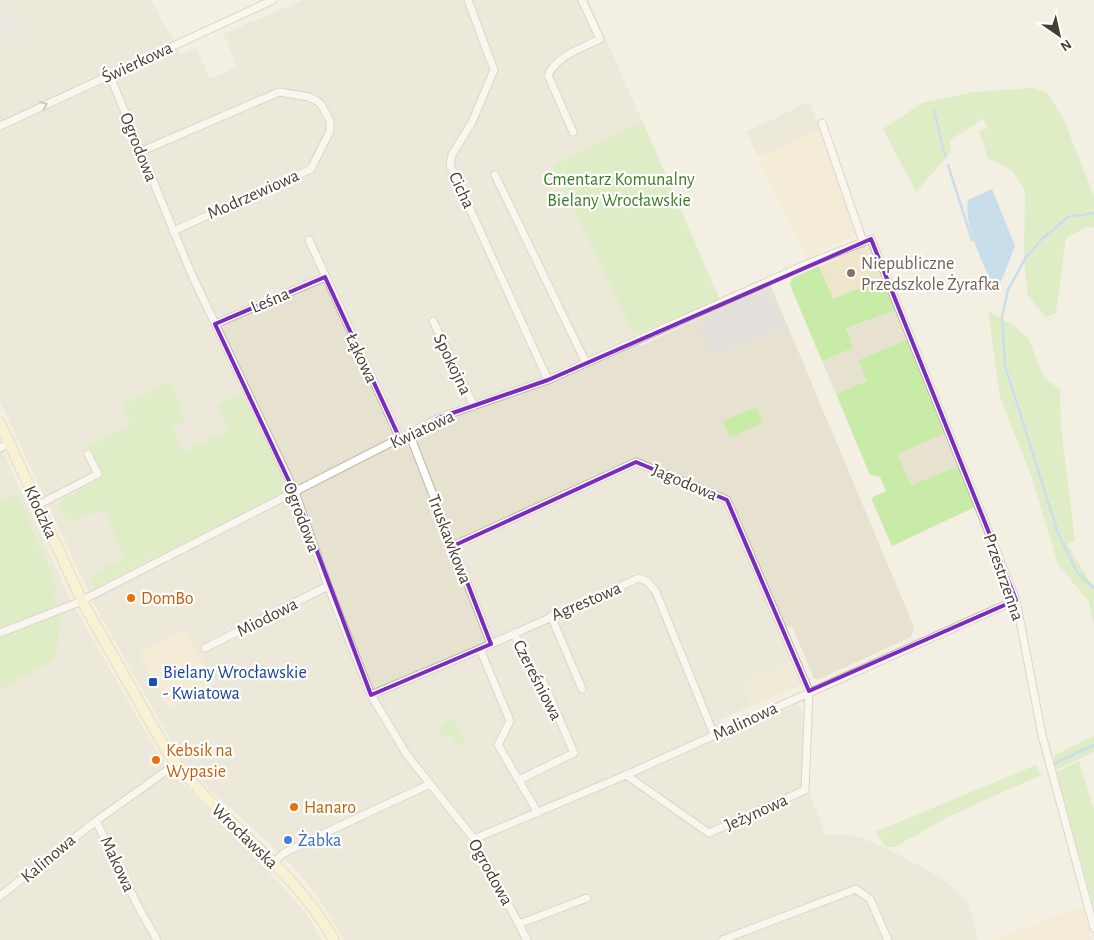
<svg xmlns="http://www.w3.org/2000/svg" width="1094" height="940" font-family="'Alegreya Sans',sans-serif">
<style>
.residential{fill:#e7e2d0}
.commercial{fill:#f8e8cb}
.education{fill:#eee6cb}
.green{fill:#c8eba7}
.parking{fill:#e3e0dc}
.water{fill:#98c9f6}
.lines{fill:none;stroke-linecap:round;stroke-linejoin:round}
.stream{stroke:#98c9f6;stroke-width:2.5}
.minor-casing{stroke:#bfb8a4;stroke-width:9}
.secondary-casing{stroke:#d7c98e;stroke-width:12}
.minor{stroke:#fff;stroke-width:7}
.secondary{stroke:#fff4c0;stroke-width:10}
.oneway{stroke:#a29f98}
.marked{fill:none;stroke:#7b2cbf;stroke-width:4;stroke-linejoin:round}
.education-dot{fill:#8d6e63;stroke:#fff;stroke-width:2}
.food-dot{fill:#e8710a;stroke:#fff;stroke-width:2}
.transit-dot{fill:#1a4fb4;stroke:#fff;stroke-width:2}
.shop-dot{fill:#3f7fe0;stroke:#fff;stroke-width:2}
.labels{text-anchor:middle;stroke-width:4.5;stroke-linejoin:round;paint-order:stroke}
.street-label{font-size:18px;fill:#453f32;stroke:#fff}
.park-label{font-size:18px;fill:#3d7b21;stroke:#fff}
.education-label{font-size:18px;fill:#785e54;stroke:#fff;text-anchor:start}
.food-label{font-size:18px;fill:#c56008;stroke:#fff;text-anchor:start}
.transit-label{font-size:18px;fill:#164399;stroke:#fff;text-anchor:start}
.shop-label{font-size:18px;fill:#366cbe;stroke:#fff;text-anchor:start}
</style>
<rect width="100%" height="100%" fill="#f3efe2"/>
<path class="residential" d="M0,0H151L181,54L196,47L210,79L237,67L223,34L303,0H588L643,122L552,165L634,335L641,346L770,284L914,627L911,637L819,679L814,678L792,626L779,629L792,660L742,681L752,706L721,719V737L798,704L802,709L810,795L826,835H849L862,838L902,856L944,880L969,904L978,940H344L322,903L300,874L277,850L208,788L181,758L94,604L0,401Z
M806,103H810L820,130L758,157L746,132Z
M895,310L907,340L858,360L867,381L836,394L822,361L853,348L846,330Z
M945,433L958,466L911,485L898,453Z
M0,445L70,599L156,750L170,770L287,891L305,912L322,940H0Z"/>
<path class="commercial" d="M820,130L856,234L807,258L758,157Z
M184,629L216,683L169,709L139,653Z
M1082,906L1092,940H995L1014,932Z"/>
<path class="education" d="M864,246L870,248L882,279L833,300L819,267Z
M792,660L801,681L799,686L752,706L742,681Z"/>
<path class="green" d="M1035,88L1047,93L1063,118L1094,196V227L1084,228L1066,238L1056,313L1046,317L1028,296L1024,261L1025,190L1012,170L988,158L979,132L987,127L983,119L950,140L951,152L916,192L883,129L922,103L974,92Z
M643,122L720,300L634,335L552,165Z
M819,266L833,299L882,279L895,310L846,329L853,348L822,361L790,285L792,278Z
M988,311L1014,326L1028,338L1044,377L1060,390L1061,426L1075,541L1067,544L1094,588V626L1089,602L1058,564L1032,478L1000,397Z
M907,340L945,433L898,454L911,485L958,466L975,507L892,546L871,498L886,491L880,477L870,475L836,394L867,381L858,360Z
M170,381L185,420L172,427L183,452L229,429L218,405L241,393L293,488L94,588L89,576L123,558L105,509L67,523L57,504L101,478L85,446L130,426L122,404Z
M756,407L763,423L730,437L723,421Z
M18,494L58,589L54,595L62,614L55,660L0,689V502Z
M451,718L467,741L458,745L449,733L443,737L437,729Z
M1094,736V752L1056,770L1054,755Z
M1079,761L1094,811V907L1055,773Z
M1036,765L1041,775L950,816L895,847H886L875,832Z"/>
<path class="parking" d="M17,12L26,32L0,44V20Z
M768,289L786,326L713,357L700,331L706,327L703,319Z"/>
<path class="water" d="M992,189L1015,246L999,287H993C984,265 963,224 968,200Z"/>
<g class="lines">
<path class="stream" d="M934,110L945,156
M948,165L972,240
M1094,213L1068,217L1043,238L1026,257L1008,290L1002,317L1005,366L1058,533L1077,572L1094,588
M1053,764L1094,745"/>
<defs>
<path id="minor" d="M468,0L494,70L472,122L452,155L450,165L548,380
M110,76L191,273L295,492L328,586L371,695L407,755L474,839L527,940
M822,123L863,242
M0,126L273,0
M573,132L548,75C558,55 582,48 600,39L582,0
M142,151L279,92L309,97L317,101L321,104L330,121V131L311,169L173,231
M495,175L586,363
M309,240L400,439
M433,321L474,406
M215,324L325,277
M409,433L491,644
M0,448L9,443
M38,505L98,474L88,454
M453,546L636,462L727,500L809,691L805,790L709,833L626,775
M551,616L582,689
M0,633L77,603L441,417L548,380L807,264L871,239L1016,600L1042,735L1094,928
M514,633L532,673L542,679L574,753L519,780
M205,648L328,586
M480,649L510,721L498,745L538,813
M371,695L480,649L639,578L648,582L656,592L714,735
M474,839L626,775L1016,600
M273,863L284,853L327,832L430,784
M0,896L96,821
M519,924L587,898
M157,940L139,908L96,821L176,764
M722,940L856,889L870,899L888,940"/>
<path id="secondary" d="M0,423L82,601L165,748C214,819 292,864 334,940"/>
</defs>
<use href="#minor" class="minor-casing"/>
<use href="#secondary" class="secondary-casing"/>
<use href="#minor" class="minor"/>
<use href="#secondary" class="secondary"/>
</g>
<defs><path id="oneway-chevron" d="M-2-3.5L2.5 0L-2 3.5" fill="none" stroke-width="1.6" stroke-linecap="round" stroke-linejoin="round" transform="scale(1.25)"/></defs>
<use class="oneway" href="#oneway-chevron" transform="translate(44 105) rotate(-25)"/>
<path d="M0 0H1094V940H0ZM871,239L1016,600L809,691L727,500L636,462L453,546L491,644L371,695L297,498L215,324L325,277L400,439L441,417L548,380Z" fill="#f3efe2" fill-opacity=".55" fill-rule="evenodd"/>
<path class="marked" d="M871,239L1016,600L809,691L727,500L636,462L453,546L491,644L371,695L297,498L215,324L325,277L400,439L441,417L548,380Z"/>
<circle class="education-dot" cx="851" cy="273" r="5"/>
<g class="food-dot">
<circle cx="131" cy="598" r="5"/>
<circle cx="156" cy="760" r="5"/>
<circle cx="294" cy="807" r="5"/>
</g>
<rect class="transit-dot" x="148" y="677" width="10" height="10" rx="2.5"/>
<circle class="shop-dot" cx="288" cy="840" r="5"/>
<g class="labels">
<g class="street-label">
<text transform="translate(137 62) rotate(-25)" y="6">Świerkowa</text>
<text transform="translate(139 147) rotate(68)" y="6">Ogrodowa</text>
<text transform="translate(462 190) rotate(65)" y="6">Cicha</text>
<text transform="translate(253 194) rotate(-24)" y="6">Modrzewiowa</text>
<text transform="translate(270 300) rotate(-23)" y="6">Leśna</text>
<text transform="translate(362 358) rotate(65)" y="6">Łąkowa</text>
<text transform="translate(453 364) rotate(64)" y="6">Spokojna</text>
<text transform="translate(422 429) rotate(-25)" y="6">Kwiatowa</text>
<text transform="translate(685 482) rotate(23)" y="6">Jagodowa</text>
<text transform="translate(41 512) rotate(65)" y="6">Kłodzka</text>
<text transform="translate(302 517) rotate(69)" y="6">Ogrodowa</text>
<text transform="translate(450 539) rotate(69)" y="6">Truskawkowa</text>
<text transform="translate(1004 577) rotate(71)" y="6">Przestrzenna</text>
<text transform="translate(586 601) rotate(-23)" y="6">Agrestowa</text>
<text transform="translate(267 617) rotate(-27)" y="6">Miodowa</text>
<text transform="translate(538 680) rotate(63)" y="6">Czereśniowa</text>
<text transform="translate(745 721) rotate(-25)" y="6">Malinowa</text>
<text transform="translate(756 812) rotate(-24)" y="6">Jeżynowa</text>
<text transform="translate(245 836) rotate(44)" y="6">Wrocławska</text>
<text transform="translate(48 858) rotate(-40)" y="6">Kalinowa</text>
<text transform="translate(118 864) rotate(65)" y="6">Makowa</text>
<text transform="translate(491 872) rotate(61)" y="6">Ogrodowa</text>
</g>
<g class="park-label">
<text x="619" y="185">Cmentarz Komunalny<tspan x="619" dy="21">Bielany Wrocławskie</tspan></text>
</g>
<g class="education-label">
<text x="861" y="269">Niepubliczne<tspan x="861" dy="21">Przedszkole Żyrafka</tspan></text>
</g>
<g class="food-label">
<text x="141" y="604">DomBo</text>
<text x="166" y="756">Kebsik na<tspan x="166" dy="21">Wypasie</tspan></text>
<text x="304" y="813">Hanaro</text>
</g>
<g class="transit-label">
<text x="163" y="678">Bielany Wrocławskie<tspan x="163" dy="21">- Kwiatowa</tspan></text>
</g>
<g class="shop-label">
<text x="298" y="846">Żabka</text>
</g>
</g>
<g transform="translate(1059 35) rotate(146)" stroke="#ffffff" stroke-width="4" paint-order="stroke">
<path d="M0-4L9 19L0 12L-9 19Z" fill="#453f32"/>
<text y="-8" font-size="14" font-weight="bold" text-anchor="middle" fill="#453f32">N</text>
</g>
</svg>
